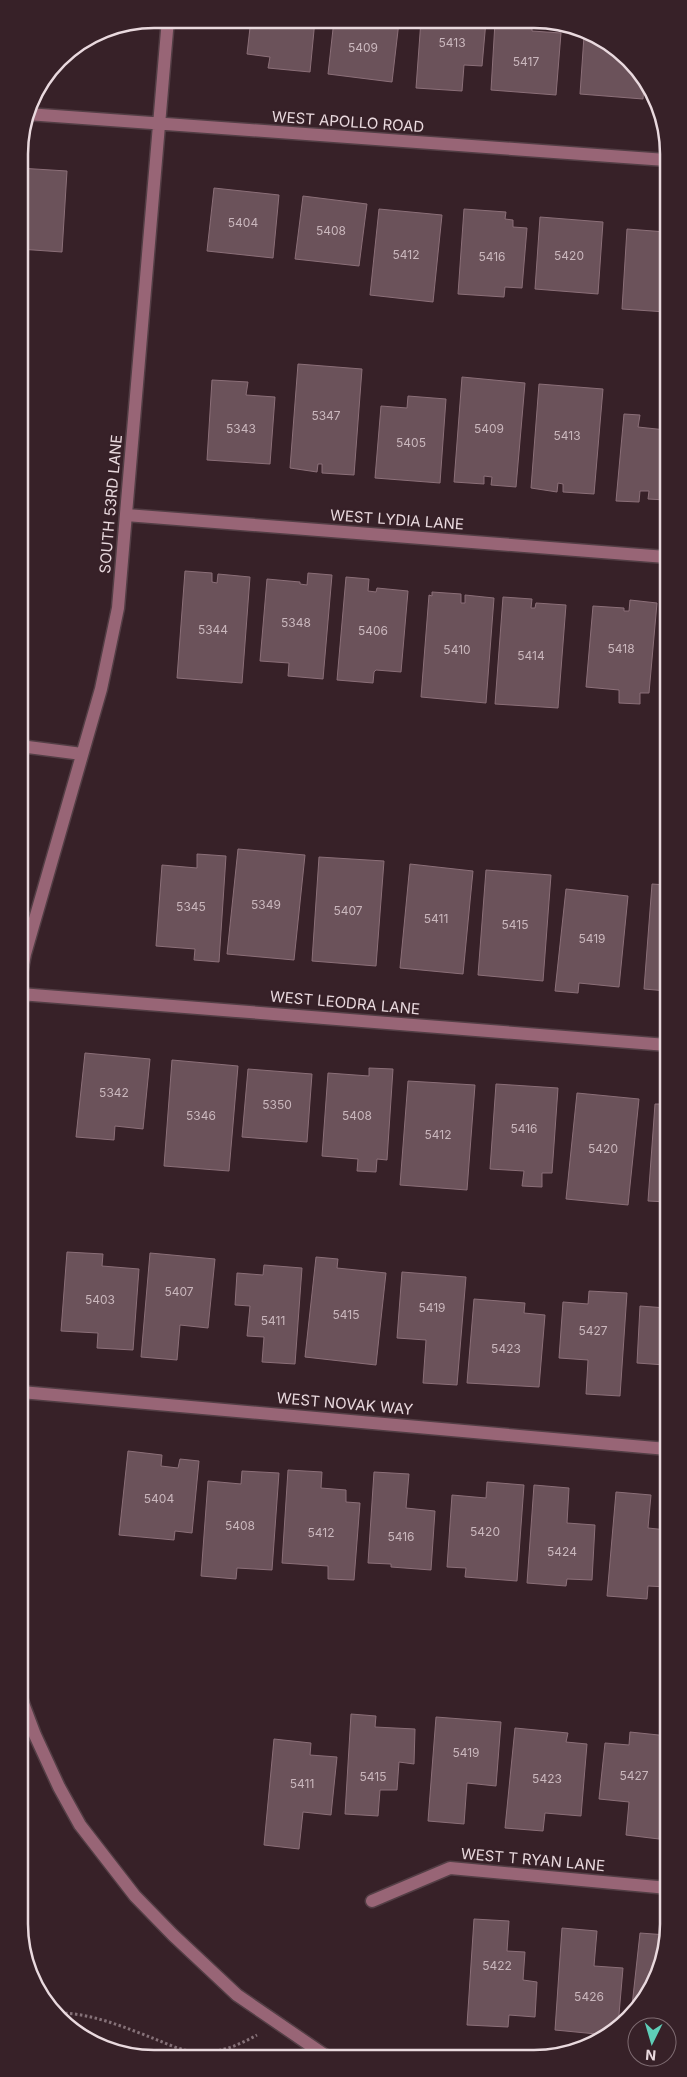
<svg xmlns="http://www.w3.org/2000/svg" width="687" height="2077" font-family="Inter,sans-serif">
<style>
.building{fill:#6b525a;stroke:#8b6f78}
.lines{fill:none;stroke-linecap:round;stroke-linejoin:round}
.minor-casing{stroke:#533e45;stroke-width:15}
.path{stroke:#857178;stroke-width:3;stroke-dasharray:2.5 2.5;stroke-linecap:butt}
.minor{stroke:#986576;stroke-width:12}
.labels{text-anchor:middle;stroke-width:4;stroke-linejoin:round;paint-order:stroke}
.number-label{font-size:12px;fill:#cab7bd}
.street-label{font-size:15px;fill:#e9d9de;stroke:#372128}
.rim{fill:none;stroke:#e9d9de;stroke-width:2.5}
</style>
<rect width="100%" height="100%" fill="#372128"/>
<path class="building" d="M251,19L315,20L310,72L268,68L270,57L247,54Z
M334,20L399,22L392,82L328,74Z
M421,20L486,21L482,66L464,65L462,91L416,88Z
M495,22L532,24V31L561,33L556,95L491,90Z
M584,36L628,58L644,86L643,99L580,94Z
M77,45L76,56H62L65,52Z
M19,168L67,171L62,252L19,249Z
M214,188L279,195L273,258L207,251Z
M303,196L367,204L359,266L295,259Z
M379,209L442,215L433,302L370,295Z
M464,209L506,212L505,219L513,220V227L527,228L522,288L505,287L504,297L458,294Z
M540,217L603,222L598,294L535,289Z
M627,229L666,232V312L622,309Z
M298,364L362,369L354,475L322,473V464H318L317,472L290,468Z
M462,377L525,383L516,487L491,485L492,477L484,476V484L454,482Z
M212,380L248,382L246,395L275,397L270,464L207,460Z
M539,384L603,389L594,494L563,492V484L558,483L557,492L531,488Z
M408,396L446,399L440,483L375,478L381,406L407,408Z
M624,414L640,415L638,427L666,430V500L648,499L649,491H640L639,502L616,501Z
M185,571L212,573V582L217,583L218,574L250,577L242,683L177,678Z
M308,573L332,575L323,679L288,676L289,663L260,661L267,579L300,582V584L307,585Z
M346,577L369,579L368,591L376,592L377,588L408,591L401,672L376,670L374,672L373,683L337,680Z
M432,592L461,594V603H465V595L494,598L486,703L421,697L429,595L432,596Z
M503,597L532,599L531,608H535L536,603L566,605L558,708L495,704Z
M630,600L657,603L649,693H640V704L619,703V690L586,687L593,606L624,608V611H629Z
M666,659V718H662Z
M238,849L305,855L294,960L227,954Z
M197,854L226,856L219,962L194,960L195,949L156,946L162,865L197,868Z
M319,857L384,861L376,966L312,961Z
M410,864L473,871L463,974L400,968Z
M486,870L551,875L543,981L478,975Z
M652,884L667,885V991L644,989Z
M566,889L628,896L619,987L579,983L578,993L555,991Z
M85,1053L150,1059L143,1129L115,1126L114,1140L76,1137Z
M172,1060L238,1066L229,1171L164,1166Z
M369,1068L393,1069L387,1160L377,1159L376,1172L357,1171L358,1159L322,1156L328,1073L369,1076Z
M248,1069L312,1074L307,1142L242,1137Z
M408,1081L475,1085L467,1190L400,1185Z
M496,1084L558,1088L552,1173H542V1187L522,1186L524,1171L490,1169Z
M577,1093L639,1099L628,1205L566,1199Z
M655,1104H667V1202L648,1201Z
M67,1252L103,1254L102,1266L139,1269L133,1350L97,1348L98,1333L61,1331Z
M150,1253L215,1259L208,1328L180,1325L177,1360L141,1357Z
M316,1257L338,1259L337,1268L386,1273L376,1365L305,1357Z
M264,1265L302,1268L295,1364L262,1362L264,1337L247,1336L250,1306L235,1305L237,1273L263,1275Z
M402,1272L466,1277L457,1385L423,1383L426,1340L397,1338Z
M589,1291L627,1293L620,1396L586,1394L588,1360L559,1358L563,1302L588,1304Z
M667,1298V1402H662L665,1365L637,1363L640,1306L666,1308Z
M474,1299L525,1303L524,1313L545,1315L539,1387L467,1383Z
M128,1451L162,1455L161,1466L178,1468L180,1459L199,1461L192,1533L175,1531L174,1540L119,1535Z
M288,1470L322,1472L321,1488L346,1490V1502L360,1503L354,1580L328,1579V1566L282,1563Z
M242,1471L279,1473L272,1570L237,1568L236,1579L201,1576L208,1481L241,1484Z
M374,1472L409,1474L406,1508L435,1511L431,1570L391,1567V1564L368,1563Z
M487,1482L524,1485L517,1581L465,1577L466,1568L447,1567L452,1495L486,1498Z
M534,1485L569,1488L567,1523L595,1525L592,1580L567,1579L566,1586L527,1583Z
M616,1492L651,1495L648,1528L667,1530L668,1587L648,1586L647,1599L607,1596Z
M351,1714L376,1716L375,1727L415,1729L414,1764L399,1762L397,1790H380L378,1816L345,1814Z
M436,1717L501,1722L496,1786L467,1783L464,1824L428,1821Z
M515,1728L568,1733L566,1742L587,1744L581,1816L545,1813L543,1831L505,1828Z
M630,1732L668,1736V1754L659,1839L626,1835L629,1802L599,1799L605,1743L629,1745Z
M274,1739L311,1743L310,1755L337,1757L331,1815L303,1812L299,1849L264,1845Z
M474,1919L509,1921L507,1951L525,1952L523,1980L537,1982L535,2017L509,2015L508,2027L467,2025Z
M562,1928L597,1931L594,1966L623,1968L618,2026L607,2035L555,2030Z
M640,1933L667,1935L658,1975L631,2015Z"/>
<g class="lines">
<defs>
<path id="minor" d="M27,114L666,160
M126,515L666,557
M20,746L82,754
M20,979L25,954L101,689L118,608L168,19
M20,994L667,1045
M21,1392L667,1449
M21,1698L35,1735L59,1787L80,1825L135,1896L173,1935L237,1995L326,2056
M372,1901L450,1868L668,1888"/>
</defs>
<use href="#minor" class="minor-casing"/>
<path class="path" d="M55,2013C89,2012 124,2027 155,2039C170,2045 186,2053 203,2052C223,2052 241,2044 257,2035"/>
<use href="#minor" class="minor"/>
</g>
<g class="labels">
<g class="number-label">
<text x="452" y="47">5413</text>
<text x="363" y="52">5409</text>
<text x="526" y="66">5417</text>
<text x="243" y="227">5404</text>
<text x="331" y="235">5408</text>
<text x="406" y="259">5412</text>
<text x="569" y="260">5420</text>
<text x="492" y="261">5416</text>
<text x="326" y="420">5347</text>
<text x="241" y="433">5343</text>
<text x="489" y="433">5409</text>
<text x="567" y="440">5413</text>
<text x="411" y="447">5405</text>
<text x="296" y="627">5348</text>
<text x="213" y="634">5344</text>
<text x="373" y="635">5406</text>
<text x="621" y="653">5418</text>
<text x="457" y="654">5410</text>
<text x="531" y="660">5414</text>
<text x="266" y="909">5349</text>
<text x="191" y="911">5345</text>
<text x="348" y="915">5407</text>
<text x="436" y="923">5411</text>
<text x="515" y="929">5415</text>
<text x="592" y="943">5419</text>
<text x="114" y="1097">5342</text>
<text x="277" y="1109">5350</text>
<text x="201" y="1120">5346</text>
<text x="357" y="1120">5408</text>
<text x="524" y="1133">5416</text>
<text x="438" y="1139">5412</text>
<text x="603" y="1153">5420</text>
<text x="179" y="1296">5407</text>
<text x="100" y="1304">5403</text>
<text x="432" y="1312">5419</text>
<text x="346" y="1319">5415</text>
<text x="273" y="1325">5411</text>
<text x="593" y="1335">5427</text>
<text x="506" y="1353">5423</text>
<text x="159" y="1503">5404</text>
<text x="240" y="1530">5408</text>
<text x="485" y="1536">5420</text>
<text x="321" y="1537">5412</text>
<text x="401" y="1541">5416</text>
<text x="562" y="1556">5424</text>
<text x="466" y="1757">5419</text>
<text x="634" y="1780">5427</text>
<text x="373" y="1781">5415</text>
<text x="547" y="1783">5423</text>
<text x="302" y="1788">5411</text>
<text x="497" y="1970">5422</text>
<text x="589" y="2001">5426</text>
</g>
<g class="street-label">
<text transform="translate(348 122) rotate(4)" y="5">WEST APOLLO ROAD</text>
<text transform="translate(111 504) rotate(-85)" y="5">SOUTH 53RD LANE</text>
<text transform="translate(397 520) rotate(4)" y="5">WEST LYDIA LANE</text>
<text transform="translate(345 1003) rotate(5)" y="5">WEST LEODRA LANE</text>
<text transform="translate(345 1404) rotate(5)" y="5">WEST NOVAK WAY</text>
<text transform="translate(533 1860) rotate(5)" y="5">WEST T RYAN LANE</text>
</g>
</g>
<path d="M0 0H687V2077H0ZM154 28H534A126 126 0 0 1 660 154V1924A126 126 0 0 1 534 2050H154A126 126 0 0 1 28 1924V154A126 126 0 0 1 154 28Z" fill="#372128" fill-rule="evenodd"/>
<path class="rim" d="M154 28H534A126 126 0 0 1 660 154V1924A126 126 0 0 1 534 2050H154A126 126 0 0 1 28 1924V154A126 126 0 0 1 154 28Z"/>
<g transform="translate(652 2042) rotate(185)"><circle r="24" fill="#372128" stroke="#7e6b71"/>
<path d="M0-4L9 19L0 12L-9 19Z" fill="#5eceb8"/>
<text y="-8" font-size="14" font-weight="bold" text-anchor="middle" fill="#e9d9de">N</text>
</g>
</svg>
